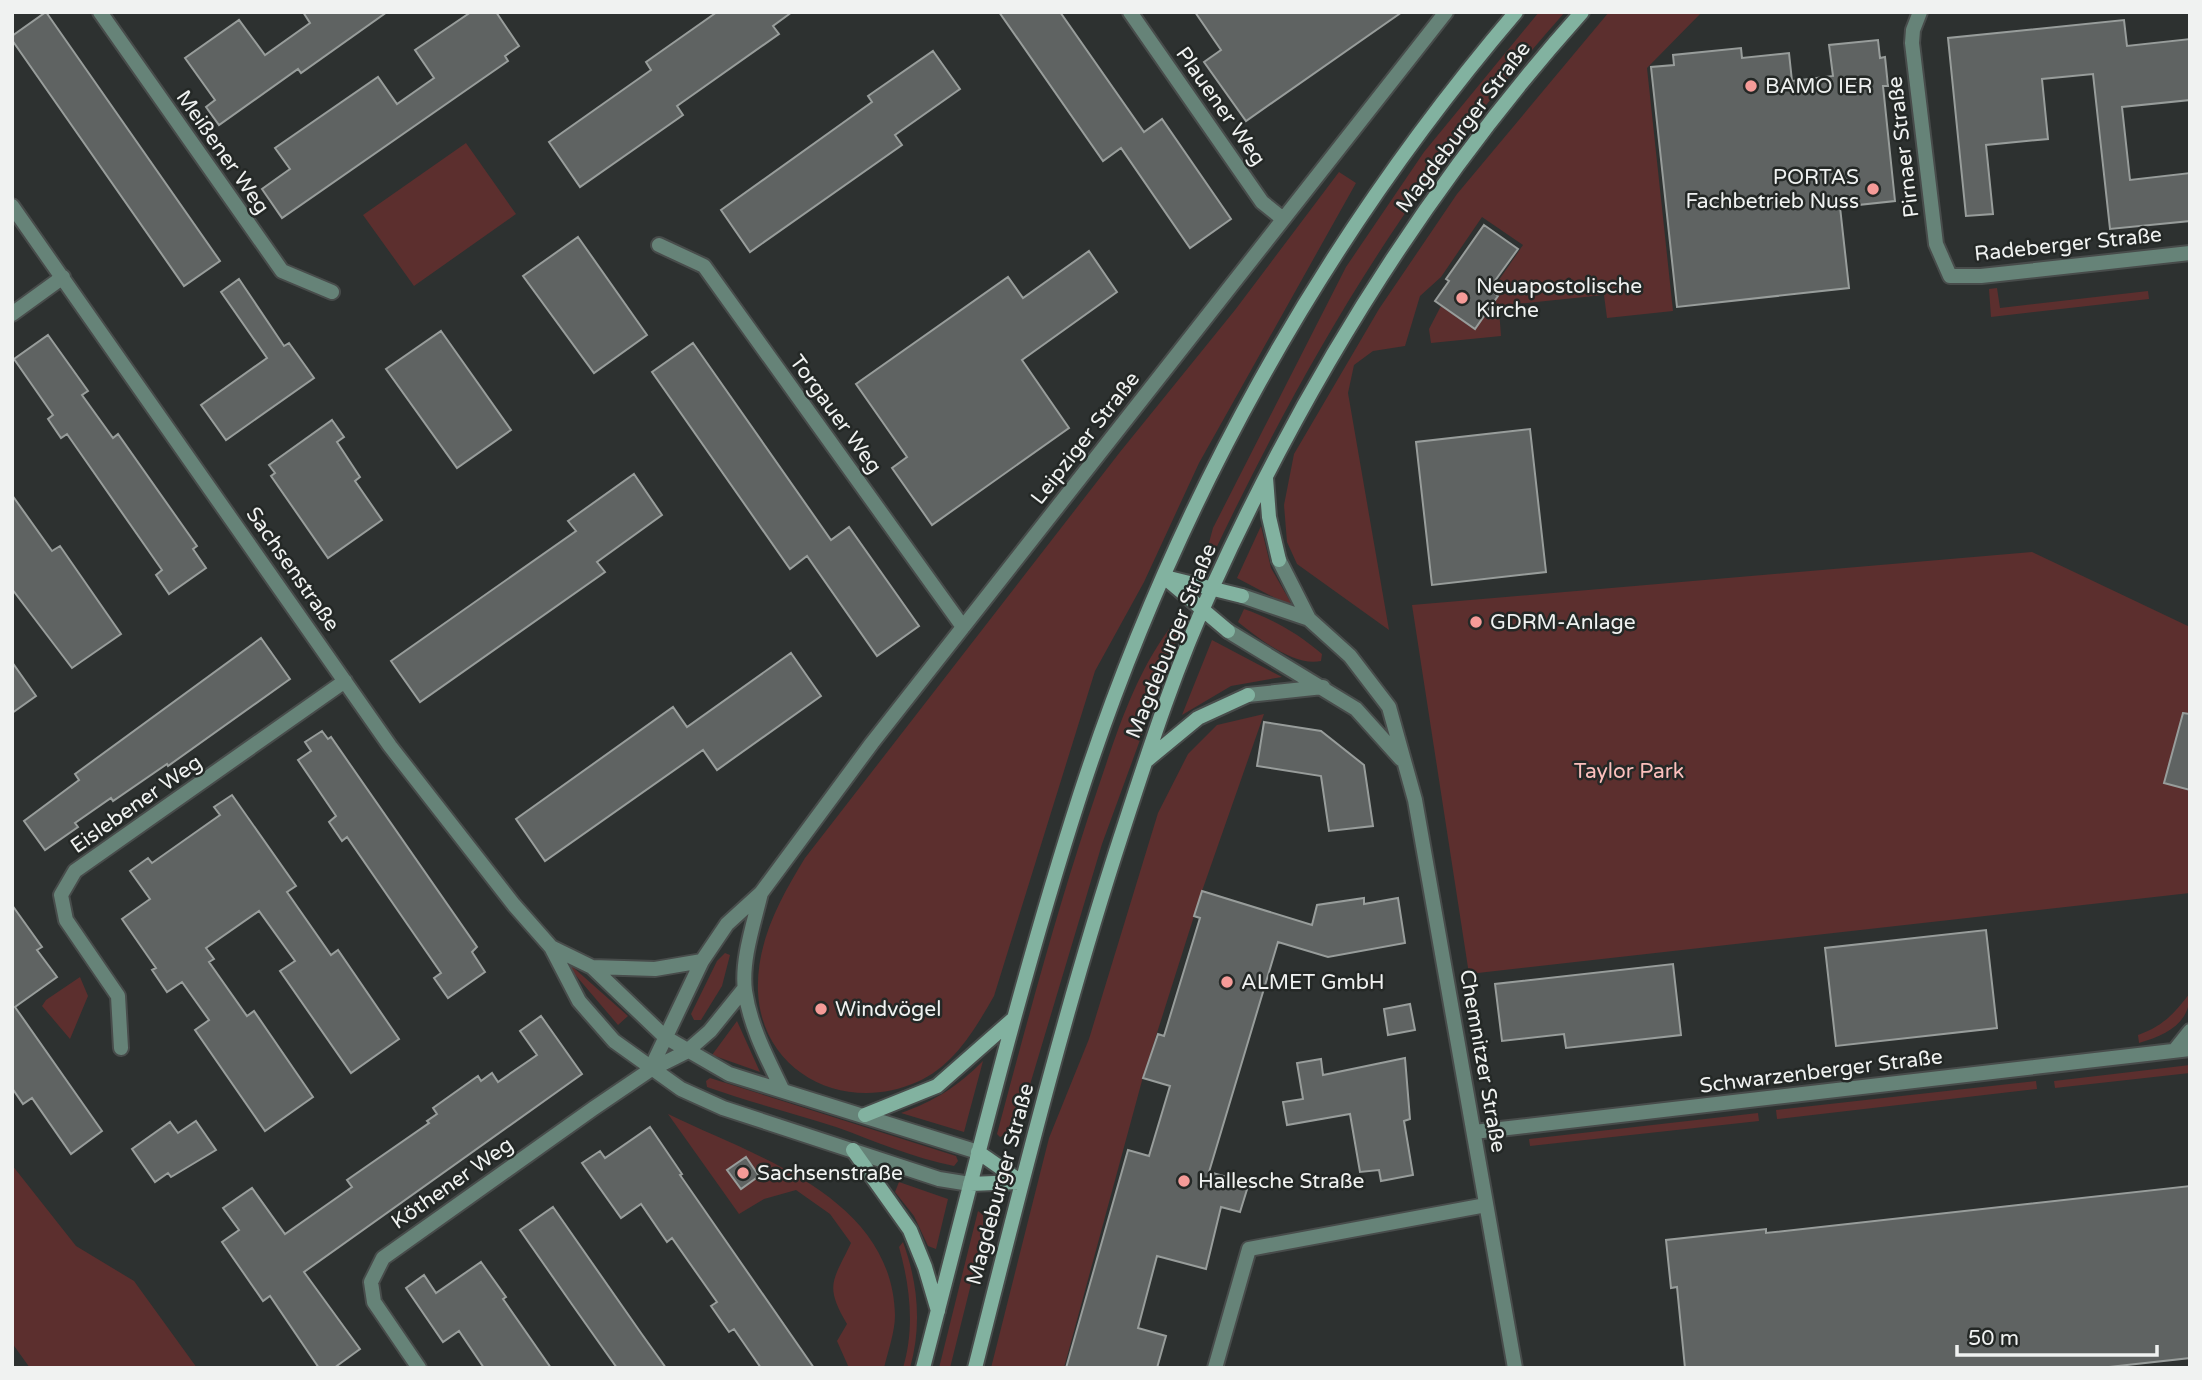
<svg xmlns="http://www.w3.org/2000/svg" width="2202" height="1380" font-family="'Varela Round',sans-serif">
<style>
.green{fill:#5c2f2e}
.building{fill:#5f6362;stroke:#989d9b;stroke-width:2}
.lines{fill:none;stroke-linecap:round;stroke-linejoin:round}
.minor-casing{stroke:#484c4b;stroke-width:18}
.secondary-casing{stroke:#484c4b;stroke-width:18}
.minor{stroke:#668378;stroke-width:14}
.secondary{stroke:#82b2a0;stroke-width:14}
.poi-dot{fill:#f59b98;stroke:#242826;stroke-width:2.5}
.labels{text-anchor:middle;stroke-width:5;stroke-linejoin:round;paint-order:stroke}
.poi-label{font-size:21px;fill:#f0f2f1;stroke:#242826;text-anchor:start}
.street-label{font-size:21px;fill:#f0f2f1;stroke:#242826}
.park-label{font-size:21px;fill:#fbbfbc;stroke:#242826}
</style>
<rect width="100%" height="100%" fill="#2d3130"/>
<path class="green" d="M1539,12H1565C1516,68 1467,126 1424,186C1341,303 1272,430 1211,559L1207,550L1213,528L1346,267L1424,152Z
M1609,12H1702L1647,68L1673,311L1607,318L1604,295L1506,305L1499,309L1501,336L1431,343L1429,329L1441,306L1475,330L1499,296L1492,290L1523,245L1482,217L1441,277L1420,296L1405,346L1373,351L1354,365L1348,393L1389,630L1297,564L1287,542L1284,505L1294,454L1379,309L1457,194Z
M466,143L516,214L414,286L363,215Z
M1339,172L1356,183L1199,463L1144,582L1095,671L994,996C975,1029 954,1066 917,1082C846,1114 762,1074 758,992C756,942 780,899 805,858L1120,452L1235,310Z
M1997,288L2000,308L2148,291L2149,299L1991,317L1989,289Z
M1261,526L1271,568L1294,608L1237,578Z
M2032,552L2190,627V893L1469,974L1412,605Z
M1244,609C1273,619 1299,634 1322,654L1321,661C1294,667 1258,638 1238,622Z
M1175,621L1182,625L1102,844L1026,1098L1005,1135L1000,1137L997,1134C1028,1018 1059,902 1098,788C1118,729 1136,671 1175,621Z
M1212,640L1282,677L1231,686L1182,715Z
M1264,714L1202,891L1143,1077L1064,1368H991L1049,1138L1089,1039L1158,813L1188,754L1217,725Z
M725,953L730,955L722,986L701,1020H694L691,1014L717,961Z
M566,961L628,1016L618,1025L566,964Z
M80,977L88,996L70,1039L42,1006L46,1000Z
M2190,993C2190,1024 2166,1035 2139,1043L2138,1035C2163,1026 2174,1014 2190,993Z
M737,1021L760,1072L712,1055Z
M983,1061L964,1132L901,1113C935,1101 958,1086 983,1061Z
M2190,1065V1073L2055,1088L2054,1081Z
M710,1078L956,1156L958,1161L954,1166C913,1158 875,1141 836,1127C793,1113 749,1102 707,1087L706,1081Z
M2036,1081L2037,1089L1777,1119L1776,1110Z
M1758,1113L1759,1121L1530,1146L1529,1139Z
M668,1114C756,1157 892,1196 895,1315C895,1332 888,1351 884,1368H849L837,1341L847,1324C824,1285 833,1281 851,1243L830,1214L796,1190L764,1199L739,1214Z
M12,1165L76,1246L134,1281L197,1368H30L12,1343Z
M899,1182L948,1199L936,1249L928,1246L914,1216L895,1192Z
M978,1211L983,1215V1236L950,1368H939Z
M903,1242C918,1283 922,1325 910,1368H903C915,1328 910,1286 899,1247Z"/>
<path class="building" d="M46,12L220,261L184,286L12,40V36Z
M303,12H387L301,73L298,69L219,125L206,107L215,100L185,58L239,20L265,55L310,23Z
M471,12H496L519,46L505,56L508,61L282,218L262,189L290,169L275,148L378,77L397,104L434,78L415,50Z
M717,12H792L773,26L779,34L677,106L683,115L580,187L549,142L651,70L646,62Z
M999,12H1060L1144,132L1162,119L1231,219L1190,248L1121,148L1103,161Z
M1195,12H1402L1246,121L1204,62L1221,50Z
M2124,20L2127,46L2190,39V100L2122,107L2130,180L2190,173V221L2110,229L2093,74L2042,79L2048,139L1986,145L1993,214L1966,216L1948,38Z
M1878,40L1880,58L1885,57L1888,86H1883L1895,201L1840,207L1849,288L1677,307L1651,67L1674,65L1673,55L1741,48L1742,58L1789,53L1792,81L1833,76L1829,45Z
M933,51L960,89L895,135L902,145L750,252L721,210L872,102L868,96Z
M1484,225L1518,249L1489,289L1498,296L1475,329L1435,301L1449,281L1446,279Z
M578,237L647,335L594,373L523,276Z
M1089,251L1117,292L1022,360L1069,428L932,525L892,468L907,457L856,384L1008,277L1023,298Z
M239,279L284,346L289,343L314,378L226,440L201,405L267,358L221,292Z
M441,331L511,430L457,468L386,369Z
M48,335L88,391L82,395L113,438L118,434L197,546L193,549L206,568L169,594L156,575L162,570L67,434L61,438L48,419L53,415L14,359Z
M693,343L831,540L849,527L919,626L877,656L807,556L790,569L652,372Z
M332,420L344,437L337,442L360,477L355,481L382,520L328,558L271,476L275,473L269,465Z
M1530,429L1546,572L1432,585L1416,442Z
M634,474L662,515L597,562L605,572L420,702L391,661L576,531L568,521Z
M12,495L52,551L60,546L121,634L72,668L12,589Z
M261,638L290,679L168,766L167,764L113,801L111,798L75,823L78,827L45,850L24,821L79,780L75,774Z
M791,653L821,696L717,770L703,750L545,861L516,819L673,707L687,727Z
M12,662L36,696L12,713Z
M2183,713L2190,714V790L2164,783Z
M1264,722L1321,731L1364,765L1373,826L1329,831L1321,776L1257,766Z
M322,731L328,739L331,737L477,947L472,952L485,972L448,998L434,978L441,973L347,837L342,841L329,822L336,816L298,760L311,751L305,742Z
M232,795L296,886L287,892L331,955L338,950L399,1039L351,1073L280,971L295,961L259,911L206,948L214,959L209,962L247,1016L254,1011L313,1097L265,1131L195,1030L209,1020L182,982L167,992L152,970L156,968L122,919L150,899L130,871L148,858L152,863L220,815L214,807Z
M1202,891L1312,925L1317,905L1364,898V904L1398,898L1405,943L1328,957L1278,942L1209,1172L1249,1183L1240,1212L1221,1207L1206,1269L1157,1256L1138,1328L1166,1336L1157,1368H1066L1128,1150L1149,1156L1170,1086L1143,1078L1158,1034L1164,1036L1200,918L1194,916Z
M12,905L42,947L37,950L57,977L15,1007L102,1131L71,1154L32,1098L23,1104L12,1088Z
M1986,930L1997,1028L1836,1046L1825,948Z
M1673,964L1681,1035L1566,1048L1564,1034L1502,1041L1495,984Z
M1410,1004L1415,1030L1388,1035L1384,1009Z
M541,1016L582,1074L304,1272L360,1349L334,1368H319L270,1296L263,1301L222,1242L239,1230L223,1208L252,1188L285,1234L352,1187L347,1180L429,1123L427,1121L437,1114L433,1108L478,1076L481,1081L492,1073L498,1082L537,1055L520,1031Z
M1405,1058L1410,1119L1404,1121L1413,1175L1381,1181L1379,1170L1360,1172L1350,1114L1287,1125L1283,1102L1303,1099L1297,1063L1321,1059L1323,1075Z
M196,1121L216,1150L171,1177L168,1173L155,1182L132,1149L170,1122L178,1133Z
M650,1127L682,1174L680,1175L814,1368H761L734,1329L729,1332L711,1306L717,1302L672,1238L667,1242L641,1204L621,1218L582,1163L600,1151L605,1158Z
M746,1157L759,1176L741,1189L727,1170Z
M2190,1186V1358L2100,1368H1685L1677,1287L1671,1288L1666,1240L1766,1229V1233Z
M553,1207L641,1333L666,1368H617L571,1303L520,1230Z
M481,1262L506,1297L503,1299L551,1368H484L459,1331L443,1342L406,1288L424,1275L436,1293Z"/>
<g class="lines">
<defs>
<path id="minor" d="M100,12L282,271L332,292
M1130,12L1262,202L1283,219
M1920,12L1913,30L1912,43L1936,244L1950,276H1981L2190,253
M12,206L390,746L514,905L551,947L579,1001L614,1041L681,1089L723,1108L939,1179L970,1184
M659,245L704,266L963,627
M12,314L63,277
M1279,560L1309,619
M1242,596L1309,619L1350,656L1389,707L1415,800L1515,1368
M1228,631L1356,709L1401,759
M1248,695L1323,687
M761,893C754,923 741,960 745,991C750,1026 767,1058 782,1089
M551,947L592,967L665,1037L729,1074L978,1152
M592,967L655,969L702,961
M121,1048L118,996L66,920L61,895L75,871L345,681
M2174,1051L2190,1031
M650,1070L702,961L727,924L761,893L872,743L1446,12
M1474,1132L2190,1049
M419,1368L374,1302L371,1282L383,1258L594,1108L650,1070L686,1052L710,1031L744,989
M1215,1368L1249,1249L1486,1205"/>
<path id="secondary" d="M1266,478L1269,517L1279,560
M1164,577L1228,631
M1165,577L1242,596
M1146,761L1198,718L1248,695
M865,1115L937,1086L1012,1020
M853,1150L910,1230L925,1267L938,1311
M978,1152L1021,1182
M970,1184L1021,1182
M923,1368C973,1176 1019,984 1080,795C1173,508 1320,242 1516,12
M975,1368C1020,1190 1064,1011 1121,836C1148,753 1175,668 1212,588C1307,379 1429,183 1582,12"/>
</defs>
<use href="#minor" class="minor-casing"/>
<use href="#secondary" class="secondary-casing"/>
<use href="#minor" class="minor"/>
<use href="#secondary" class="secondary"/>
</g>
<g class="poi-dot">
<circle cx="1751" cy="86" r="7"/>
<circle cx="1873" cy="189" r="7"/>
<circle cx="1462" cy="298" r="7"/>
<circle cx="1476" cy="622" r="7"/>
<circle cx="1227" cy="982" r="7"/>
<circle cx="821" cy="1009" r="7"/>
<circle cx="743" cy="1173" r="7"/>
<circle cx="1184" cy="1181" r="7"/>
</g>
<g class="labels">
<g class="poi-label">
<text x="1765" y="93">BAMO IER</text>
<text x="1859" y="184" text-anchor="end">PORTAS<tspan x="1859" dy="24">Fachbetrieb Nuss</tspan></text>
<text x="1476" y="293">Neuapostolische<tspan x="1476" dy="24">Kirche</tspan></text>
<text x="1490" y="629">GDRM-Anlage</text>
<text x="1241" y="989">ALMET GmbH</text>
<text x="835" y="1016">Windvögel</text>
<text x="757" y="1180">Sachsenstraße</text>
<text x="1198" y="1188">Hallesche Straße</text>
</g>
<g class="street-label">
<text transform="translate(1221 106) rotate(55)" y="7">Plauener Weg</text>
<text transform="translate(1463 127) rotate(-53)" y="7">Magdeburger Straße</text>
<text transform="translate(1903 147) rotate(-97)" y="7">Pirnaer Straße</text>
<text transform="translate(223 152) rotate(55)" y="7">Meißener Weg</text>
<text transform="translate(2068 244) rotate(-6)" y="7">Radeberger Straße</text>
<text transform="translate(836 414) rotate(54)" y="7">Torgauer Weg</text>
<text transform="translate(1085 438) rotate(-52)" y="7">Leipziger Straße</text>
<text transform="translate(293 569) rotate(55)" y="7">Sachsenstraße</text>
<text transform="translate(1171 641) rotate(-68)" y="7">Magdeburger Straße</text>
<text transform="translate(136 804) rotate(-35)" y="7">Eislebener Weg</text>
<text transform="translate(1483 1061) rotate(80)" y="7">Chemnitzer Straße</text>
<text transform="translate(1821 1071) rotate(-7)" y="7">Schwarzenberger Straße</text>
<text transform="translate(452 1183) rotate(-35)" y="7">Köthener Weg</text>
<text transform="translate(1000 1184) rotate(-75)" y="7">Magdeburger Straße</text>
</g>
<g class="park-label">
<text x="1629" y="778">Taylor Park</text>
</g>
</g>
<rect width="2202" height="1380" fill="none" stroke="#f0f2f1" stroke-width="28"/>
<path d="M1957 1345v10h200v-10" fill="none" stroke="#f0f2f1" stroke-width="3.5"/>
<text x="1968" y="1345" font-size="21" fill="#f0f2f1" stroke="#242826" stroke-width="5" paint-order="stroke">50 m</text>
</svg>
